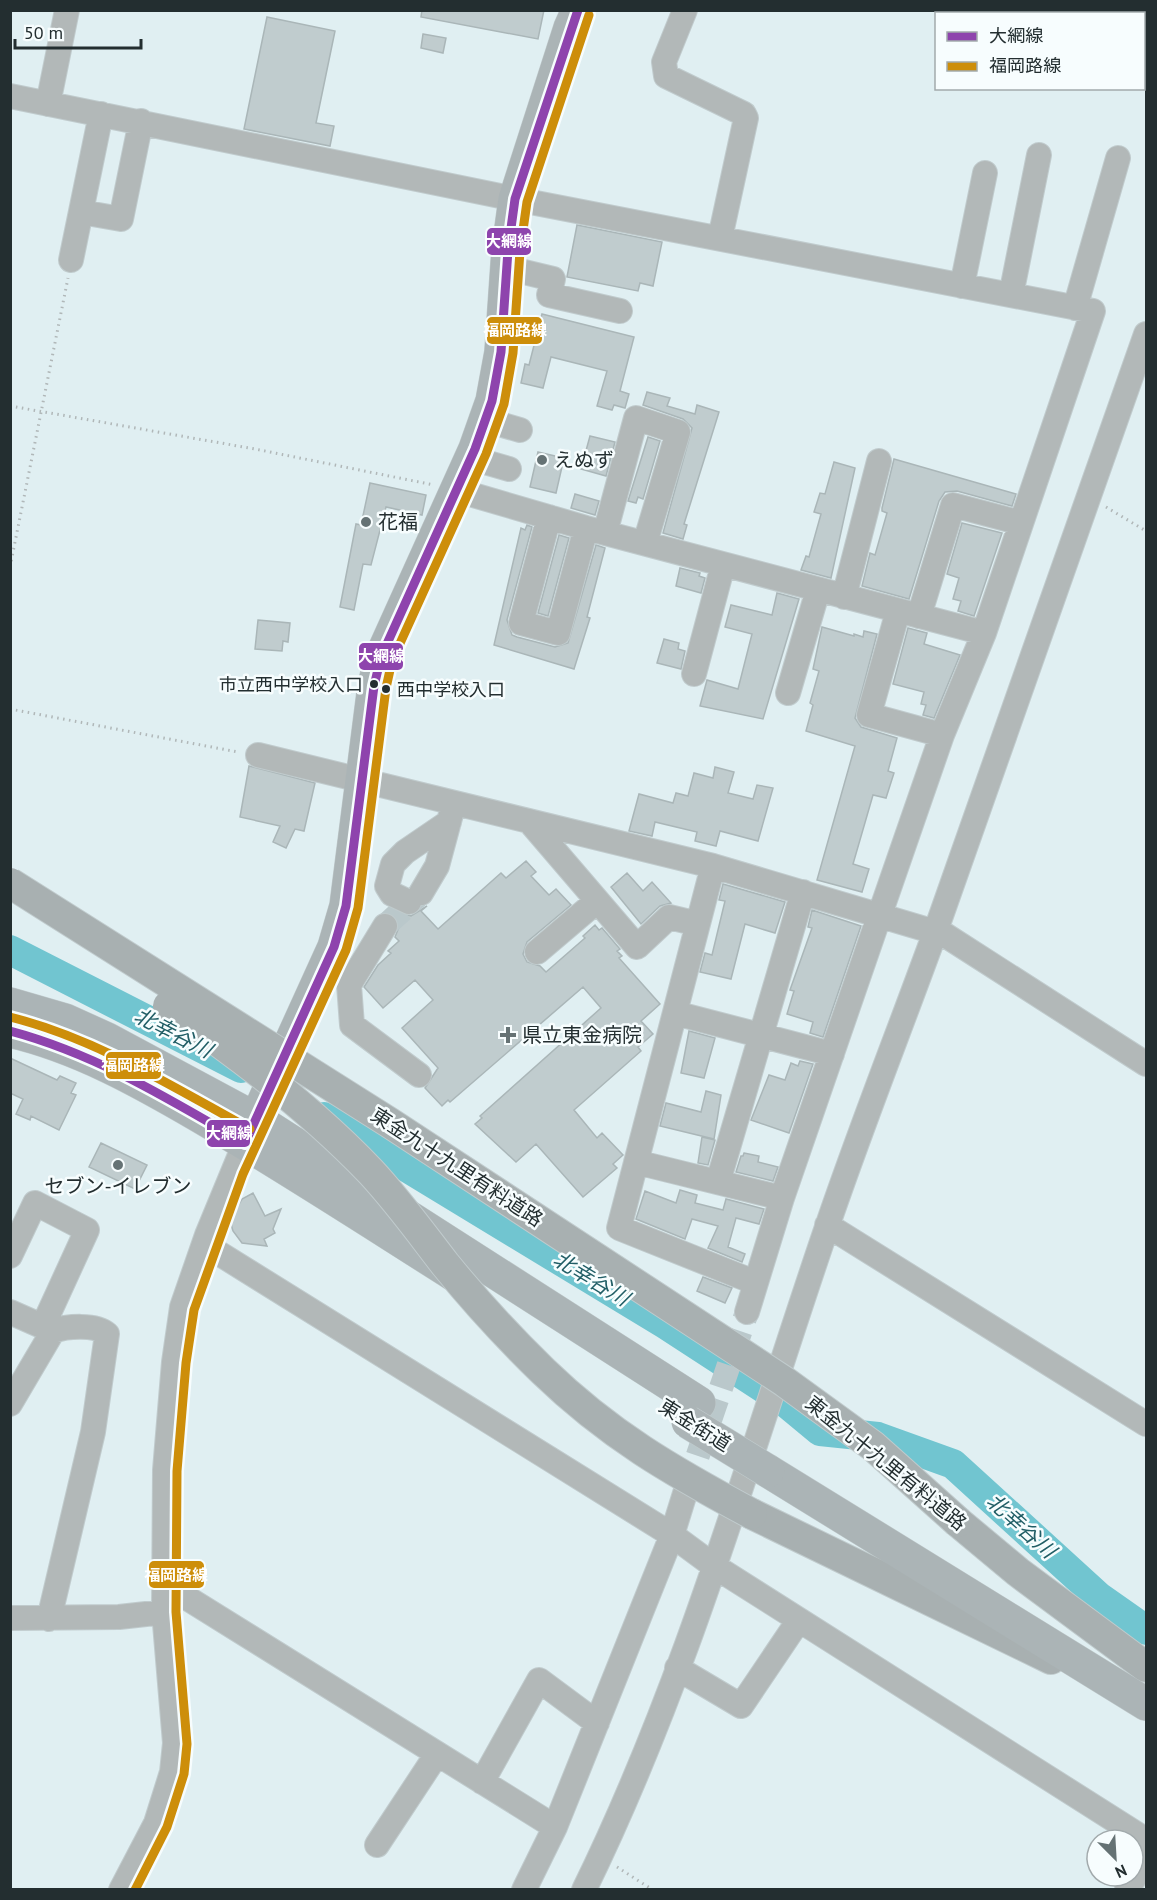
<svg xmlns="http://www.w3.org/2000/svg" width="1157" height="1900" font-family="'PT Sans','Noto Sans JP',sans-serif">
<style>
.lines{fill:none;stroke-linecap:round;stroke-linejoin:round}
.river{stroke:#71c5d0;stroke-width:30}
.building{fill:#c0ccce;stroke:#aab6b8;stroke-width:1.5}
.minor-tunnel{stroke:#bac8cb;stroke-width:24;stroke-dasharray:24 12;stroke-linecap:butt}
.minor-casing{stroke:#c0cbcd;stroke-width:26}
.major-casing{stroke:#c0cbcd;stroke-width:32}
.highway-casing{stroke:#c0cbcd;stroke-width:34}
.path{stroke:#b0b7b8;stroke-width:3;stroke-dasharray:1.5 4.5;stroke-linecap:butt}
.minor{stroke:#b2b8b8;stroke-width:24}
.major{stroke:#a8b0b1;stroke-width:30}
.highway{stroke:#abb4b6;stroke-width:33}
.major-bridge-casing{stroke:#c0cbcd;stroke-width:32;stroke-linecap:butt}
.highway-bridge-casing{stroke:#c0cbcd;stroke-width:34;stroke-linecap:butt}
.major-bridge{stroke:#a8b0b1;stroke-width:30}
.highway-bridge{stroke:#abb4b6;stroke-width:33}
.bus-1-casing{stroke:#f7fdfe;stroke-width:14}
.bus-2-casing{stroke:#f7fdfe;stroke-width:14}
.bus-1{stroke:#8e44ad;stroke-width:9}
.bus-2{stroke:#cd8e0a;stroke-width:9}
.poi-dot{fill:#657274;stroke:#f7fdfe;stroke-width:2}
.bus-dot{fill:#232e30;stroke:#f7fdfe;stroke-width:2}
.labels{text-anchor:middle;stroke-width:5;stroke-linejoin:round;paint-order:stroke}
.bus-label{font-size:18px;fill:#232e30;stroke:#f7fdfe;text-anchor:end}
.poi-label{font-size:20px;fill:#232e30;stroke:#f7fdfe;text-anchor:start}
.street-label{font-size:20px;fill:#232e30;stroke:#f7fdfe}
.water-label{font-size:21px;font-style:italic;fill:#215e66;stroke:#f7fdfe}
.line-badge{stroke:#f7fdfe;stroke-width:2}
.badge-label{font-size:16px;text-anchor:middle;font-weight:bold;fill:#fff}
</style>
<rect width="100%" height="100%" fill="#e0eff2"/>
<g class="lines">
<path class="river" d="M10,950L241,1068
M324,1117L665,1324L785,1402L820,1431L878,1437L953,1464L1099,1597L1146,1630"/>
</g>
<path class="building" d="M422,10H544L538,39L421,17Z
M267,17L335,31L316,123L334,126L330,146L244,129Z
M423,34L446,38L443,53L421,48Z
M577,225L662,242L653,286L640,283L638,291L567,277Z
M542,314L634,337L620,391L629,394L625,408L614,405L612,410L597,406L607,371L551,357L543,388L521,383L525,364L529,365Z
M647,392L670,398L667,406L695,414L697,405L719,412L684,524L687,525L683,539L663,533L692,428L683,419L643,405Z
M590,436L615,442L606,476L581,469Z
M648,437L660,441L643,499L638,497L636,503L628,501Z
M538,452L564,458L556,493L530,487Z
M894,459L1016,494L1012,506L957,491L945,492L939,501L909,599L862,586L870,553L875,555L887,513L882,511V508Z
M834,462L855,468L831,578L801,570L806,556L809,557L821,514L814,512L820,493L825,494Z
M370,483L426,495L422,515L386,507L371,565L363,564L354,610L340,607L356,524L361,525Z
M575,494L599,501L595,515L571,508Z
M962,523L1002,533L974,616L958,611L961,601L953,599L959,578L947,574Z
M527,525L532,527L507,620L512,635L517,637L555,647L568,643L596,545L605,548L587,617L590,618L574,669L494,645L521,528L525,530Z
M559,535L569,538L548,616L538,613Z
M680,568L700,573L699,576L705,578L701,593L676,586Z
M777,593L799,599L763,719L700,706L707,680L738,689L752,634L725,627L731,605L772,615Z
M258,620L290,623L288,642L283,641L282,651L255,649Z
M822,627L854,636V634L863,637L864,631L877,634L855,718L861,727L897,738L888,771L894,773L886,798L873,795L853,864L869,869L862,892L817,880L855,746L806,731L813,705L810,703L819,671L813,669Z
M908,628L927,633L924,644L960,655L934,718L923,715L926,705L921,704L924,692L893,684Z
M664,639L679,643L678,649L685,651L681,669L657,663Z
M249,766L315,783L304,831L295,829L286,848L273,842L280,826L240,817Z
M715,767L734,772L728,793L753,799L757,785L773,788L758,841L720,831L716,846L695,841L697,832L655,822L652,836L629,831L639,794L673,803L676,793L688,796L694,773L713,778Z
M526,861L536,872L531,876L549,895L556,889L571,905L527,942L523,954L527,962L540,966L546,972L585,938L583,936L595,925L599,930L602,928L620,949L617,951L622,956L619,958L660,1004L641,1021L653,1034L638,1047L641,1051L574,1110L597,1138L602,1133L623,1155L613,1164L617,1168L583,1197L536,1144L516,1162L475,1124L482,1118L480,1116L601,1008L583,987L450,1102L448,1100L442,1106L425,1088L438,1068L402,1028L433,1000L415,980L383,1008L364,987L378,965L391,953L388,951L399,941L395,937L399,927L394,915L397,912L411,916L427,906L421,911L438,929L501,873L506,878Z
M627,873L643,891L652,882L671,903L660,906L641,924L611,887Z
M723,884L785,902L775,933L745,924L731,979L700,972L705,953L712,955L725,901L719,900Z
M812,910L861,926L823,1037L810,1033L813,1022L787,1014L794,991L790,990L812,928L808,927Z
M689,1031L715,1038L704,1078L681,1073Z
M10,1058L57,1080L60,1076L76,1083L71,1093L76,1095L59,1130L31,1116L30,1120L16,1114L23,1099L10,1093Z
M800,1061L813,1064L789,1133L751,1120L769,1075L785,1080L791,1063L798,1066Z
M706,1091L721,1095L714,1139L660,1126L666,1103L701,1112Z
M702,1137L715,1140L708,1165L698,1163Z
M101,1143L147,1165L135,1189L89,1167Z
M744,1153L759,1156L758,1162L778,1167L773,1181L736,1172L741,1156H743Z
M680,1190L697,1195L695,1203L723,1210L726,1199L764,1209L759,1224L736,1218L728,1247L745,1254L742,1262L708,1248L718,1226L692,1219L685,1239L636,1219L645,1191L676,1203Z
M253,1193L265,1216L281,1209L273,1229L275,1233L264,1239L267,1246L242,1243L233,1231L231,1224L236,1209L242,1199Z
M703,1277L732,1288L725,1303L697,1291Z"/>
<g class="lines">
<path class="minor-tunnel" d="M385,926L421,893
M686,1490L747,1312"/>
<defs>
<path id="minor" d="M685,10L664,62L666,76L744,114L746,118L720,238
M1122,14L1123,10
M10,96L515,199L1093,311L984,633L942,735L880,914L782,1198L747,1312
M48,104L67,10
M81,212L121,219L141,121
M71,260L101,114
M507,268L553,279L549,295L620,311
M962,286L985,173
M1011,295L1039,155
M1075,308L1118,158
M485,420L520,430
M471,458L509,469
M456,490L586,528L984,633
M549,517L521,623L558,633L586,528
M605,533L636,418L678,432L645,543
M844,597L879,461
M898,611L869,715L942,735
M919,616L953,505L1021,523
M694,674L723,565
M788,693L818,590
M258,755L713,866L945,935L1146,1064
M529,821L637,947L669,917L698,924
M713,866L619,1228L754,1282
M421,893L437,866L451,814
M409,902L392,894L387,886L393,864L405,852L449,822
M385,926L349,985L352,1025L419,1075
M537,952L597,901
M675,1013L832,1054
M636,1162L782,1198
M718,1182L803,892
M827,1225L1146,1424
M204,1244L672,1535L714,1566L1146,1840
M10,1256L35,1203L87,1230L43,1326
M10,1312L53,1331C67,1326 96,1324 107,1334L93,1432L49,1619
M10,1404L53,1331
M163,1583L555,1827
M10,1618L119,1617L164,1612
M677,1668L741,1706L799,1620
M482,1782L539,1680L597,1723
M377,1845L437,1754
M121,1890L156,1823L172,1772L175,1743L164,1612L165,1470L174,1362L182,1307L207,1235L245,1143
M524,1890L555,1827L672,1535L686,1490
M584,1890C688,1678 751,1449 827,1227C861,1127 900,1029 936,930C1007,732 1076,533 1146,334
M1127,1890L1146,1859"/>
<path id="major" d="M752,1514L1051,1659
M958,1522L1018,1572L1146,1667"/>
<path id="highway" d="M10,1004L65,1020L107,1039L256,1119L699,1403
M10,1031C79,1047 141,1082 201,1117C286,1167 369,1221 453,1274
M245,1143L334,947L346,906L374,686L381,657L475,449L492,401L501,352L508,250L515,199L570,28L578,10
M768,1471L1146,1704"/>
</defs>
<use href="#minor" class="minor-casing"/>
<use href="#major" class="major-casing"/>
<use href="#highway" class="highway-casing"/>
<path class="path" d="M10,406L255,449L434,485
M1106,507L1146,531
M10,567L68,278
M10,709L238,752
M617,1867L653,1890"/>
<use href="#minor" class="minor"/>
<use href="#major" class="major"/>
<use href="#highway" class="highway"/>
<defs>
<path id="major-bridge" d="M10,883L390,1123L785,1382L873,1446L958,1522
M168,1006C240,1055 311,1109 371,1172C398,1201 421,1233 445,1264C475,1301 509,1338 543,1371C609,1435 672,1471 752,1514"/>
<path id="highway-bridge" d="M688,1422L768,1471"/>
</defs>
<use href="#major-bridge" class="major-bridge-casing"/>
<use href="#highway-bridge" class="highway-bridge-casing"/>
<use href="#major-bridge" class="major-bridge"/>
<use href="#highway-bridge" class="highway-bridge"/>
<defs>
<path id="bus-1" d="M10,1031C96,1054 169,1099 245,1143L334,947L346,906L374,686L381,657L475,449L492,401L501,352L508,250L515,199L578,10"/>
<path id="bus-2" d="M10,1017C97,1039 173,1087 250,1129
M135,1890L167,1827L184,1774L187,1744L176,1612L177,1471L186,1363L194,1310L243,1174L346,950L358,908L386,688L392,661L486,454L504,404L513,353L520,251L527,202L589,15"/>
</defs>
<use href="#bus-1" class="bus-1-casing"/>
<use href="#bus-2" class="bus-2-casing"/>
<use href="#bus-1" class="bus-1"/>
<use href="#bus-2" class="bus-2"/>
</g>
<g class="poi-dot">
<circle cx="542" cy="460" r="6"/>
<circle cx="366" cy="522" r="6"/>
<path d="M505 1026h6v6h6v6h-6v6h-6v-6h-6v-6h6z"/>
<circle cx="118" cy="1165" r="6"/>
</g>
<g class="bus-dot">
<circle cx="374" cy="684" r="5"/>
<circle cx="386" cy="689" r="5"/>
</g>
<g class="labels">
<g class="bus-label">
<text x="363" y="691">市立西中学校入口</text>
<text x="397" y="696" text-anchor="start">西中学校入口</text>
</g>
<g class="poi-label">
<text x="554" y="467">えぬず</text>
<text x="378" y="529">花福</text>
<text x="522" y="1042">県立東金病院</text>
<text x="118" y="1193" text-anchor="middle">セブン-イレブン</text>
</g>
<g class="street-label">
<text transform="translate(457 1167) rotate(33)" y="7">東金九十九里有料道路</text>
<text transform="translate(695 1425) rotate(32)" y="7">東金街道</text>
<text transform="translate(886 1463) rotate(39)" y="7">東金九十九里有料道路</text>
</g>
<g class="water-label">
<text transform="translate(173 1033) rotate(27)" y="7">北幸谷川</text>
<text transform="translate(591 1279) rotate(31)" y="7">北幸谷川</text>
<text transform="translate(1021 1526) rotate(42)" y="7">北幸谷川</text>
</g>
</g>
<g class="line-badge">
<rect x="486" y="227" width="46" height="29" rx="6" fill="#8e44ad"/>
<rect x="486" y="316" width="57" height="29" rx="6" fill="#cd8e0a"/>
<rect x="358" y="642" width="46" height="29" rx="6" fill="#8e44ad"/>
<rect x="105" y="1051" width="57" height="29" rx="6" fill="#cd8e0a"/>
<rect x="206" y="1119" width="45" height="29" rx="6" fill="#8e44ad"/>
<rect x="148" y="1560" width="57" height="29" rx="6" fill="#cd8e0a"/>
</g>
<g class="badge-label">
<text x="509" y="247">大網線</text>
<text x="515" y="336">福岡路線</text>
<text x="381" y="662">大網線</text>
<text x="133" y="1071">福岡路線</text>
<text x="229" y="1139">大網線</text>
<text x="176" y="1581">福岡路線</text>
</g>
<rect width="1157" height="1900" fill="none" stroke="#232e30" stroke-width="24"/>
<rect x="935" y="12" width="210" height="78" fill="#f7fdfe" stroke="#a2aaac" stroke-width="1.5"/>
<rect x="947" y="32" width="30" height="9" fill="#8e44ad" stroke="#a2aaac" stroke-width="1.5"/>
<text x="989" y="42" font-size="18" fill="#232e30">大網線</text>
<rect x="947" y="62" width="30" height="9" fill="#cd8e0a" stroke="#a2aaac" stroke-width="1.5"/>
<text x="989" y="72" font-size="18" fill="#232e30">福岡路線</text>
<g transform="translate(1115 1858) rotate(156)"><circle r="28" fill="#f7fdfe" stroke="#a2aaac" stroke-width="1.5"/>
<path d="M0-4.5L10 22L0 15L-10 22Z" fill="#657274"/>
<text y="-9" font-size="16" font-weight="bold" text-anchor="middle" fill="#232e30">N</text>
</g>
<path d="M15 39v9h126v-9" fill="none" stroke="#232e30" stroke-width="3"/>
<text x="24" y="39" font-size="18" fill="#232e30" stroke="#f7fdfe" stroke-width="4.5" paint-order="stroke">50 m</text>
</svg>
